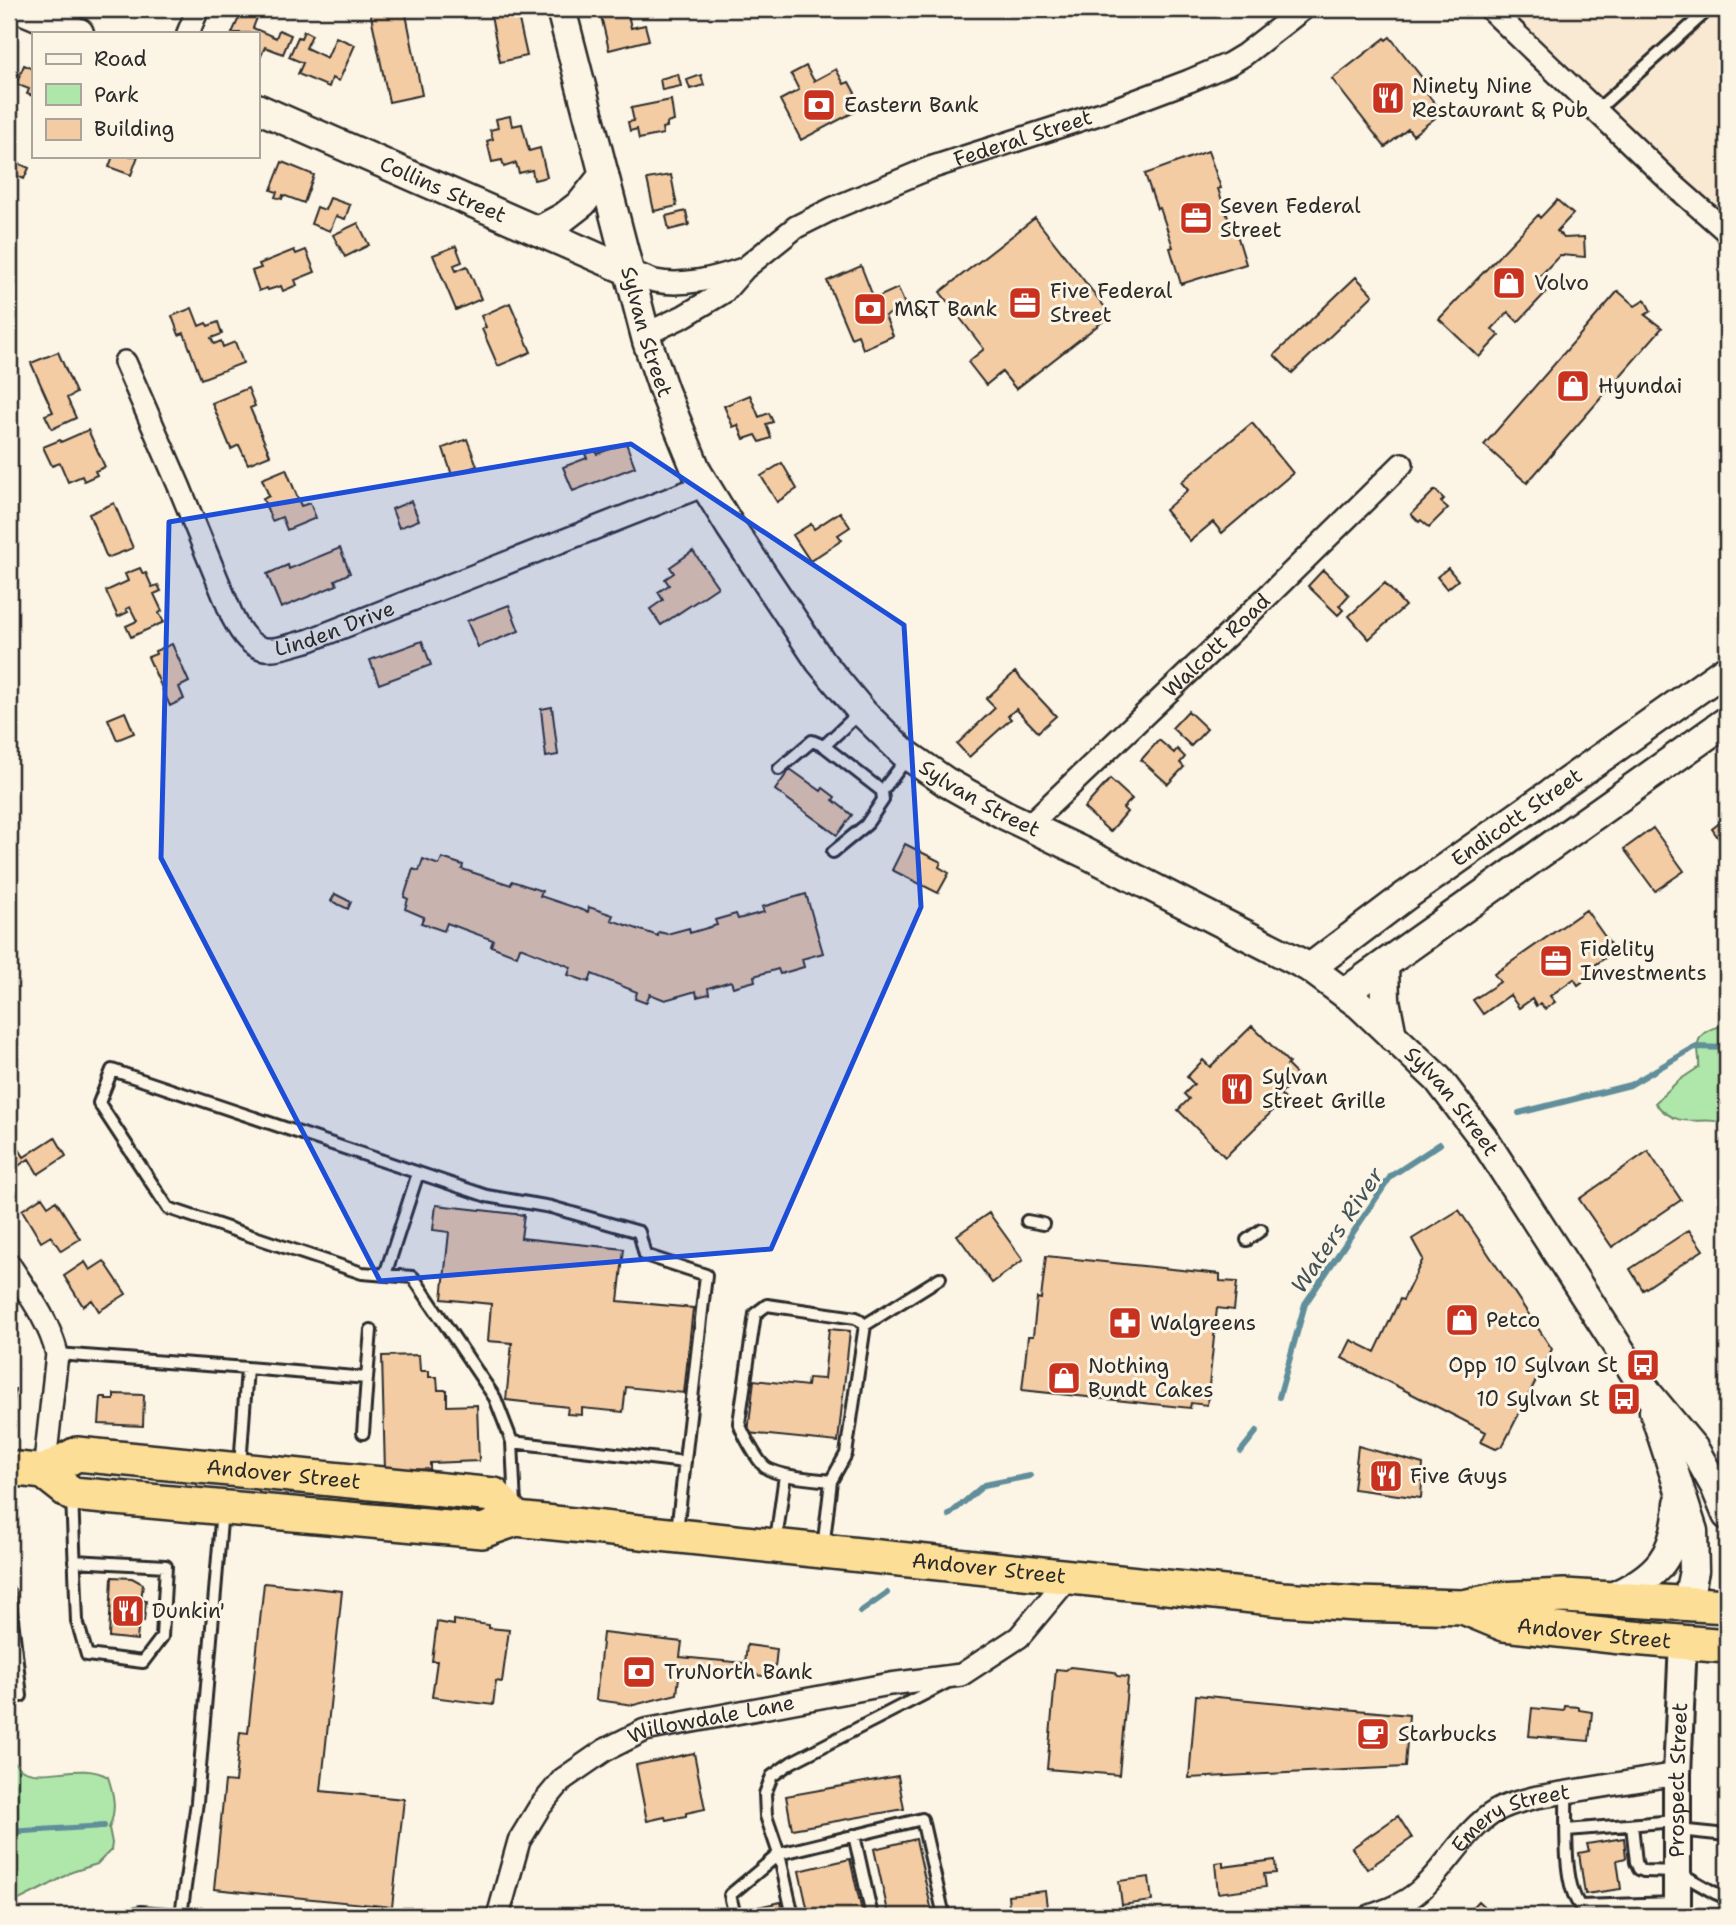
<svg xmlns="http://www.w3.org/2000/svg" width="1736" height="1925" font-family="'Shantell Sans',sans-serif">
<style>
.built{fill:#fae9d2}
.green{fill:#afe7aa;stroke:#6d896a;stroke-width:2}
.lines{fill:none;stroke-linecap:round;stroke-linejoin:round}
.stream{stroke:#618e9a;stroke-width:6}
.building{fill:#f4cca4;stroke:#2b2b2b;stroke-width:2}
.service-casing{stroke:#2b2b2b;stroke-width:16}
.minor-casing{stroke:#2b2b2b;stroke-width:26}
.tertiary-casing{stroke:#2b2b2b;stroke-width:32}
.secondary-casing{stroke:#2b2b2b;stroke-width:33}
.trunk-casing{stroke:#2b2b2b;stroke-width:38}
.service{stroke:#fcf5e5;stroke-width:10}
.minor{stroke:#fcf5e5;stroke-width:21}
.tertiary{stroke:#fcf5e5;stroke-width:26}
.secondary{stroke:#fcf5e5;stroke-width:28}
.trunk{stroke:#fdde96;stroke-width:33}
.marked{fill:#1d4ed8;fill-opacity:0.2;stroke:#1d4ed8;stroke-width:5;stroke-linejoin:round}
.labels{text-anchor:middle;stroke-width:6;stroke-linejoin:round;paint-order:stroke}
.poi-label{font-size:21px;fill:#2b2b2b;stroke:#fcf5e5;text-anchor:start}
.street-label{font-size:21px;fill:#2b2b2b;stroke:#fcf5e5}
.water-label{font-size:23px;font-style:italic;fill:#425459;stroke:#fcf5e5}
</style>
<rect width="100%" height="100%" fill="#fcf5e5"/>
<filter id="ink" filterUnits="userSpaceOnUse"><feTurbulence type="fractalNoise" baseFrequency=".0143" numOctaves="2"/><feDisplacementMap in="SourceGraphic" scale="14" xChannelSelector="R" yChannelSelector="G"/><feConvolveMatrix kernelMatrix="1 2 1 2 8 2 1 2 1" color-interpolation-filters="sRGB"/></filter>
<g filter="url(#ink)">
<path class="built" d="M1491,9H1727V232Z"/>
<path class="green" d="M1727,1025V1126C1705,1111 1682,1135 1655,1103L1678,1081L1699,1067C1700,1060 1697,1047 1698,1043C1701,1030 1716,1027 1727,1025Z
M9,1758C13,1761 17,1766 21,1769C44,1782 81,1761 108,1777C114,1795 117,1810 109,1828L112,1843L111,1850L97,1864L72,1872L49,1885L9,1905Z"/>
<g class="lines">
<path class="stream" d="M1519,1113L1630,1085L1695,1047L1727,1048
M1279,1397L1305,1304L1391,1176L1440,1144
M1241,1451L1257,1431
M949,1515L984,1485L1030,1476
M860,1612L887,1593
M9,1832L104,1826"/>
</g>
<path class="building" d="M243,9L258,15L253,28L276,38L279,30L291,35L283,54L265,47L260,58L257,57V33H232Z
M383,9H405L422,95L389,102L370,11Z
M627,9L631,28L645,25L649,40L609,50L601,16Z
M517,11L527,56L500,62L491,16Z
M304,31L312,35L306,48L327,58L336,37L355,45L339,81L332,78L329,87L298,74L303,63L289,57L298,37L301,38Z
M1390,37L1424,80L1429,76L1433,81L1423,89L1438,107L1431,112L1435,118L1413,135L1408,129L1385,147L1332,79L1385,38L1386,40Z
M24,65L33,69V96L27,94L29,89L16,84Z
M806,66L814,81L836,69L844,84L849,82L855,93L851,96L858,110L801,140L780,100L799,90L791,74Z
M678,74L681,86L662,90L660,79Z
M701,75L704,85L690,89L687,80Z
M671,100L674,121L667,123V127L662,128L663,134L639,139L637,129L630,131L628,122L634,121L631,108Z
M510,116L512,126L522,124L529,151L540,148L547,177L534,180L532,170L519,173L516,163L504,167L502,160L492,162L487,141L493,139L490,130L498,128L496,119Z
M9,140L18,144L11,160L29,168L24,179L9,172Z
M1208,151L1221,188L1218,189L1232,229L1235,228L1246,264L1181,284L1170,248L1173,247L1160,208L1157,209L1145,174Z
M113,156H138L131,175L109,167Z
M282,162L314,175L304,203L283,195L282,199L275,197L277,192L271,190Z
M671,175L677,206L654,211L647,179Z
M330,198L350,205L345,219L336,216L330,231L311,224L317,207L325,210Z
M1557,200L1573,214L1557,231L1564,238L1584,237L1585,257L1560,255L1539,277L1550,288L1518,322L1508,312L1492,329L1499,336L1479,357L1439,319L1538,215L1540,218Z
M686,211L689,225L669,230L666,216Z
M1035,218L1111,315L1016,389L1002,372L986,385L968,362L984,349L940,292Z
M358,223L369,245L345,257L333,235Z
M456,246L462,262L454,265L456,271L467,266L481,299L456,310L433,255Z
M294,250L296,254L306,250L315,272L295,280L297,285L283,291L281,286L268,290L267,288L259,291L252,271L261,268L259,264Z
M861,266L874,299L898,288L906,307L885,316L893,336L863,349L858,335L851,338L827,281Z
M1356,277L1373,295L1292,373L1274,355Z
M1618,291L1635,306L1645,300L1651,311L1645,315L1662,328L1527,483L1484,445Z
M510,303L531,352L498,366L482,329L486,327L481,316Z
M192,308L199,326L206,323L208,326L218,322L222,334L211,338L214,344L221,341L223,347L235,342L243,363L201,379L184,333L179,335L172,316Z
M58,352L76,393L67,398L76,418L52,429L45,415L53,412L31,363Z
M248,388L255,406L250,408L270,455L248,464L239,445L231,449L212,403Z
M750,395L759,417L769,413L773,422L766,424L771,438L760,442L756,435L744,439L738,425L733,427L724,406Z
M1252,423L1293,473L1222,533L1213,522L1190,541L1165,510L1188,490L1181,482Z
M88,430L105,467L95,471L97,475L84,481L82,476L68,482L60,463L52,466L43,447L60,440L61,442Z
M467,439L477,466L452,475L443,448Z
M626,443L635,467L573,491L563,467L587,458L585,454L596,450L597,454Z
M782,463L797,489L777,502L761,476Z
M286,469L301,506L310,503L316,518L287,530L282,517L272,521L263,499L269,496L262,479Z
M1435,490L1444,499L1441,502L1448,508L1429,527L1421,520L1419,522L1411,514Z
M411,501L419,520L399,528L392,509Z
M114,503L133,548L107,558L89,514Z
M840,512L850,527L838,535L842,540L810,561L793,535L811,524L814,529Z
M340,548L350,573L335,580L337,585L281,608L267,574L288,565L289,569Z
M693,551L718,587L661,625L650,609L663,600L658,592L669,585L665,579L674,573L670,567Z
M140,568L143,574L146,573L152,587L158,585L161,591L154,594L162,611L159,613L164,622L131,637L126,626L137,621L130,607L126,609L128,612L118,617L106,591L128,581L125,574Z
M1448,568L1458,580L1447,589L1437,577Z
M1323,570L1349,595L1339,606L1343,610L1338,615L1308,586Z
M1385,583L1405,606L1369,639L1349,616Z
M509,605L519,631L478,647L467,621Z
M422,641L431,665L379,684L370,660Z
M172,644L189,682L179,687L184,699L170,706L148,657L156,654L155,651Z
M1015,672L1056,716L1038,732L1016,709L1008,716L1011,719L969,757L957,744L995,708L986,699Z
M552,707L558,755L546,757L541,709Z
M1188,711L1207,729L1191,746L1172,728Z
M125,712L134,733L117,740L108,719Z
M1159,740L1174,753L1177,749L1185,757L1180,763L1184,767L1168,784L1141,760Z
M790,769L821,791L823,788L835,797L833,800L852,815L837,835L775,790Z
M1110,779L1132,799L1123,808L1127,812L1110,832L1084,808Z
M1727,817V850L1712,829Z
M1653,828L1684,871L1655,891L1624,849Z
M905,844L941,862L939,867L949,873L938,893L892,870Z
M442,858L463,865L462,869L511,885L512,881L542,891L540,896L588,912L589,907L613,915L611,920L658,936L659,932L667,934L689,928L690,933L717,925L715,920L736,914L738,919L764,912L762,907L806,894L823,953L802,959L804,967L780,974L778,969L754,976L755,981L733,987L731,981L708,988L709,994L697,997L696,991L665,1000L650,994L646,1003L635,999L637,992L592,974L589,982L568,975L571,967L520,947L517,956L491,946L493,940L447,923L444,931L421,923L424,917L405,909L408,899L404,897L413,869L419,871L423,859L439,865Z
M335,894L351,902L348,909L331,901Z
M1586,910L1615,951L1585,972L1589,977L1578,985L1574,979L1550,996L1555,1002L1545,1009L1540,1003L1536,1006L1532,999L1519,1008L1510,995L1483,1014L1473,1000L1500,982L1494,974Z
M1252,1026L1289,1063L1287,1065L1298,1076L1280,1094L1285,1099L1225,1157L1178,1110L1189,1099L1184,1094L1194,1084L1187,1077L1203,1060L1210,1067Z
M9,1133L24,1157L55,1137L66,1156L38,1174L29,1159L9,1172Z
M1648,1151L1681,1200L1612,1247L1579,1199Z
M42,1197L48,1206L56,1201L80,1239L61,1251L51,1236L41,1242L22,1210Z
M436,1205L524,1215L521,1238L624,1249L618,1301L693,1308L684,1393L626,1387L623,1412L582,1408V1415L567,1414L568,1407L506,1400L512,1343L488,1341L491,1304L442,1299L449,1232L433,1230Z
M1459,1210L1552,1349L1503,1445L1496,1449L1481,1442L1486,1432L1342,1358L1351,1340L1375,1352L1400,1299L1403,1300L1423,1259L1412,1239Z
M989,1213L1023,1260L992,1283L957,1235Z
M1689,1230L1703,1250L1643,1290L1630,1269Z
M1046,1256L1220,1274V1281L1237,1282L1234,1310L1217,1308L1207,1405L1191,1403L1190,1408L1022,1390L1028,1336H1033L1037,1298L1041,1299Z
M104,1261L126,1294L99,1311L92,1300L83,1306L64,1276L85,1262L90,1270Z
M829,1329L850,1331L838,1442L748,1433L754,1380L807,1386L808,1378L824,1379Z
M419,1355L420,1371H429V1377H437L438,1390H447V1406L477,1405L479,1461L430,1463V1469L385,1471L382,1356Z
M9,1389H15L13,1414H9Z
M114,1394L144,1395L143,1426L99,1424L101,1397H106V1400H114Z
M1358,1446L1423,1464L1421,1498L1353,1489Z
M112,1577L132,1578L143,1584L141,1600L146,1601L144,1621L139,1620L137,1640L109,1637Z
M264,1583L342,1591L321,1791L404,1799L392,1907L214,1889L225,1781L235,1782L240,1732L248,1733Z
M454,1620L489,1625V1628L509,1630L502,1682L496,1681L493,1705L432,1697L437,1661H432L437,1622L454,1625Z
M603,1633L682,1642L680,1657L745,1663L747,1645L777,1649L774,1677L680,1668L677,1694L634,1705L596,1700Z
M1070,1667L1114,1672L1117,1676L1128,1677L1119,1775L1047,1769L1056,1669L1066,1670Z
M1196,1695L1409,1715L1405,1767L1189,1778Z
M1565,1706L1579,1707V1710L1592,1712L1589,1741L1529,1736L1532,1708L1564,1711Z
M694,1753L705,1809L686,1813V1816L666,1820L665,1817L647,1821L636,1765Z
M898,1776L904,1809L792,1829L786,1796Z
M1398,1816L1412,1838L1367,1869L1352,1848Z
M1624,1838L1626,1858L1617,1860L1621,1889L1585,1894L1579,1853L1589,1851L1587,1844Z
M916,1839L933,1916H889L874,1849Z
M850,1859L863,1916H809L799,1871Z
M1275,1860L1276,1873L1264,1874L1266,1887L1218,1893L1215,1863L1223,1862V1867Z
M1149,1877L1152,1901L1122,1905L1119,1881Z
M1045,1891L1048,1915L1010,1916L1008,1895Z
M1478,1901L1494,1916H1464Z
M781,1902L784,1916H750L748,1909Z"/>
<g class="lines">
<defs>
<path id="service" d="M1597,110L1709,9
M859,713L824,746L882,791
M779,769L812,741L824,746
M833,852L866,825L883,800L882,791L909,756
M1027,1221L1043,1224
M1247,1240L1261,1230
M385,1275L418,1173
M57,1354L247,1368L240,1466
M247,1368L367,1378L371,1330
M363,1433L367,1378
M512,1442L685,1462
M831,1481C814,1479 778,1477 765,1467C756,1459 743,1434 739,1423L755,1314L767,1305L856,1318L865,1325
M72,1496L77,1621L87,1655L143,1662L162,1637L166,1566L74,1561
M515,1506L512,1442L495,1398L413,1277L362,1273L168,1208L99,1103L112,1070L487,1196L551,1207L639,1232L645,1255L706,1275L677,1531
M776,1541L785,1475
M823,1549L831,1481L846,1454L865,1325L940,1278
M9,1593L21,1696L9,1697
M1566,1792C1567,1821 1562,1883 1580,1906L1675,1903
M1632,1825L1636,1862L1639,1869L1644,1871L1678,1872L1715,1893L1727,1898
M1567,1830L1675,1821
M1678,1830L1727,1835
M854,1835L872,1916
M126,1916L141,1912L181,1915L197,1802L222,1510
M181,1916V1915L196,1916
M735,1916L730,1895L779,1854L922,1819L944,1916
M793,1916L779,1854L766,1816L765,1794L772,1776L792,1762L946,1683"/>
<g id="minor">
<path d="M1490,9L1676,187L1727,232"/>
<path d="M188,33L198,9"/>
<path d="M629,271C638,274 647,279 655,281C684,287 716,278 743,269"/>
<path id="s1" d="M646,334L684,316L724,292L745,268L796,227L834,208L930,168L1117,108L1189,81L1229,64L1244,55L1303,9"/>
<path id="s2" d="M125,362L179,486L233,618C255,660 270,651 310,640L705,485"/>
<path id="s3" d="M1028,826L1229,634L1402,464"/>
<path d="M9,1264C27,1292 49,1320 57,1354L44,1472"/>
<path id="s4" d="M498,1916L519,1841L539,1808L563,1779L605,1750L645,1730L890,1684L961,1675L1019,1637L1069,1577"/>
<path id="s5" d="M1370,1916C1387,1910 1404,1904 1418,1892C1447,1868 1464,1830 1496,1811C1509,1803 1523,1801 1537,1797L1677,1774"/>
</g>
<g id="tertiary">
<path id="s6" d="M1677,1916V1774L1683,1642"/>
</g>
<g id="secondary">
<path d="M21,9L79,33"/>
<path id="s7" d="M561,9L647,341L664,391L697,472L730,526L820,661L863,713L903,752L946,782L1005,815L1085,853L1293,959L1310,968L1360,1005L1438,1079L1483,1138L1649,1395L1694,1449L1715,1486L1727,1515"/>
<path id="s8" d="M257,108L629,271"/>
<path d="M538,231L564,217L582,203L604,175"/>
<path d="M1384,965L1385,1000L1392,1036"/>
<path id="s9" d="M1310,968L1404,897L1727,669"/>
<path d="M1344,993L1727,721"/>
<path d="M1654,1411L1693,1531L1694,1571L1687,1604"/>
<path d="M1610,1598C1658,1577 1676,1556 1679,1503"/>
</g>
<g id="trunk">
<path id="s10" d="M9,1468L44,1472L72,1494L482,1531L516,1519L1282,1599L1357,1604L1463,1607L1499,1599L1564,1596L1727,1606"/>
<path id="s11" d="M44,1472L77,1454L494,1495L516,1519"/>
<path id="s12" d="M1463,1607L1504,1624L1621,1637L1727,1646"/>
</g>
</defs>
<use href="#service" class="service-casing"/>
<use href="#minor" class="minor-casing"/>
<use href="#tertiary" class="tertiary-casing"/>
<use href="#secondary" class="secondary-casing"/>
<use href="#trunk" class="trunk-casing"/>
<use href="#service" class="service"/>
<use href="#minor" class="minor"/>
<use href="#tertiary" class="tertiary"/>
<use href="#secondary" class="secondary"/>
<use href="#trunk" class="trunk"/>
</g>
</g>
<path class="marked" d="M631,444L904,625L921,907L771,1249L380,1281L161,858L169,522Z"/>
<defs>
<symbol id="restaurant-square" viewBox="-11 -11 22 22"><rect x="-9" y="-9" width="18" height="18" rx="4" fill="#c8321e" stroke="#fcf5e5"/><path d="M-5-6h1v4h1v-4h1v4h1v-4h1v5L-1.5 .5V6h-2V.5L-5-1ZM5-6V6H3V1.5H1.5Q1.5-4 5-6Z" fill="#fff"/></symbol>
<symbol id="bank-square" viewBox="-11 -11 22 22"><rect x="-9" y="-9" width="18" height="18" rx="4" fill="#c8321e" stroke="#fcf5e5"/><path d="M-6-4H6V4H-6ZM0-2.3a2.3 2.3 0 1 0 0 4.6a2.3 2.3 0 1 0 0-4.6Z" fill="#fff"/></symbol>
<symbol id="office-square" viewBox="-11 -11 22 22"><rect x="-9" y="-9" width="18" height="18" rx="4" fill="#c8321e" stroke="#fcf5e5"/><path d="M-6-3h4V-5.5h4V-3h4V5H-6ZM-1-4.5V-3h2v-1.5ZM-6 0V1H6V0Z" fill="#fff"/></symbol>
<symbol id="shop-square" viewBox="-11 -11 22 22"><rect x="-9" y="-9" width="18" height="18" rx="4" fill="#c8321e" stroke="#fcf5e5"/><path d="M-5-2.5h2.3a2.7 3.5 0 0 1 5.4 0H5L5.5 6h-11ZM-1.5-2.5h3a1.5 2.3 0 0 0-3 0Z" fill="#fff"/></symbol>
<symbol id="pharmacy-square" viewBox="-11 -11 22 22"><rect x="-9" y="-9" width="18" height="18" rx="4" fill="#c8321e" stroke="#fcf5e5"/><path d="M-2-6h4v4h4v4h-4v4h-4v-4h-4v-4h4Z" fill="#fff"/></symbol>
<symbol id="bus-square" viewBox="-11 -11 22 22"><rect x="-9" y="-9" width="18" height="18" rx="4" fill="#c8321e" stroke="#fcf5e5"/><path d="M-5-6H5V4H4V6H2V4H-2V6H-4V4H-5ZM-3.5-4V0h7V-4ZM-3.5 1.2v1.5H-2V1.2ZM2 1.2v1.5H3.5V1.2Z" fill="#fff"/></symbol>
<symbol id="cafe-square" viewBox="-11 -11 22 22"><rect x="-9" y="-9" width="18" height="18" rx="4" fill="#c8321e" stroke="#fcf5e5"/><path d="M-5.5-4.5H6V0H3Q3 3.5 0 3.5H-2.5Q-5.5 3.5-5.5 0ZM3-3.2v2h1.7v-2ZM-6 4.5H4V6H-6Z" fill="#fff"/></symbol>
</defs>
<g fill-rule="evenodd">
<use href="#restaurant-square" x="1369" y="79" width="38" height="38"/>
<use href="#bank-square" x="800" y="86" width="38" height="38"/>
<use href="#office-square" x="1177" y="199" width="38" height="38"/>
<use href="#shop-square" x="1490" y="264" width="38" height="38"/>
<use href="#office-square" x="1006" y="284" width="38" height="38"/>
<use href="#bank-square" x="851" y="290" width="38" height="38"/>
<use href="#shop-square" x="1554" y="367" width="38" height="38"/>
<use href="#office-square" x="1537" y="942" width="38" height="38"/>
<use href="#restaurant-square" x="1218" y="1070" width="38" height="38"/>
<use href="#shop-square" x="1443" y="1301" width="38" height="38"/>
<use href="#pharmacy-square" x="1106" y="1304" width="38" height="38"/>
<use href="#bus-square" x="1624" y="1346" width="38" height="38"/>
<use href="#shop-square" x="1045" y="1359" width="38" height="38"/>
<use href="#bus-square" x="1605" y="1380" width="38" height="38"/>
<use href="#restaurant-square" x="1367" y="1457" width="38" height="38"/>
<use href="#restaurant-square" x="109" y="1592" width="38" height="38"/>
<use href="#bank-square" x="620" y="1653" width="38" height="38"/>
<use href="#cafe-square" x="1354" y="1715" width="38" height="38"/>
</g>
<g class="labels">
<g class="poi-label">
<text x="1412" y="93">Ninety Nine<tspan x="1412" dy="24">Restaurant &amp; Pub</tspan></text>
<text x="844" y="112">Eastern Bank</text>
<text x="1220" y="213">Seven Federal<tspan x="1220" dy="24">Street</tspan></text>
<text x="1534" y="290">Volvo</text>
<text x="1050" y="298">Five Federal<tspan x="1050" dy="24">Street</tspan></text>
<text x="894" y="316">M&amp;T Bank</text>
<text x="1598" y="393">Hyundai</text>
<text x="1580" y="956">Fidelity<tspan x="1580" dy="24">Investments</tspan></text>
<text x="1262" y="1084">Sylvan<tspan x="1262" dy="24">Street Grille</tspan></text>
<text x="1486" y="1327">Petco</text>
<text x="1150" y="1330">Walgreens</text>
<text x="1618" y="1372" text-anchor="end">Opp 10 Sylvan St</text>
<text x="1088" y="1373">Nothing<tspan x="1088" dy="24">Bundt Cakes</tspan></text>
<text x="1600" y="1406" text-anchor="end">10 Sylvan St</text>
<text x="1410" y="1483">Five Guys</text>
<text x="152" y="1618">Dunkin'</text>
<text x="664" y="1679">TruNorth Bank</text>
<text x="1398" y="1741">Starbucks</text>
</g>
<g class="street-label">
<text dy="7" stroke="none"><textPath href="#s1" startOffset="430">Federal Street</textPath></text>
<text dy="7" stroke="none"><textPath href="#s8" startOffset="203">Collins Street</textPath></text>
<text dy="7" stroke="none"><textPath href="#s7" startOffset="334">Sylvan Street</textPath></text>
<text dy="7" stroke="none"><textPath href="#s2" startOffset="397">Linden Drive</textPath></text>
<text dy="7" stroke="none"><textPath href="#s3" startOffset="261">Walcott Road</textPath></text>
<text dy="7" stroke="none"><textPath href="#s7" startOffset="922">Sylvan Street</textPath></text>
<text dy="7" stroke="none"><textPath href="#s9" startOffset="256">Endicott Street</textPath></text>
<text dy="7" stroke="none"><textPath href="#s7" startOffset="1489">Sylvan Street</textPath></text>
<text dy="7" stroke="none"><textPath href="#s11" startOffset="245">Andover Street</textPath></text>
<text dy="7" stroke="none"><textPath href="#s10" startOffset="994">Andover Street</textPath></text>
<text dy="7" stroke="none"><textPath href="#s12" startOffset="135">Andover Street</textPath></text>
<text dy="7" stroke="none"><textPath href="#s4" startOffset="317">Willowdale Lane</textPath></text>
<text dy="7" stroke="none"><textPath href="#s6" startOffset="136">Prospect Street</textPath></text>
<text dy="7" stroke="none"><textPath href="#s5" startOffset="177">Emery Street</textPath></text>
</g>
<g class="water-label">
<text transform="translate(1337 1230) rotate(-56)" y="8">Waters River</text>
</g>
</g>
<rect width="1736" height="1925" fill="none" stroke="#fcf5e5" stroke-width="35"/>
<rect x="18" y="18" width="1701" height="1890" fill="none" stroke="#2b2b2b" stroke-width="2.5" filter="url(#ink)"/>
<rect x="32" y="32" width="228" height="126" fill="#fcf5e5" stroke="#a8a49b" stroke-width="2"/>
<rect x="46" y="54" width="35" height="10" fill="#fcf5e5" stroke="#a8a49b" stroke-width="2"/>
<text x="94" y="66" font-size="21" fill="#2b2b2b">Road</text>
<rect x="46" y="84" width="35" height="21" fill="#afe7aa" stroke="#a8a49b" stroke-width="2"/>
<text x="94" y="102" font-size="21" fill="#2b2b2b">Park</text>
<rect x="46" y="119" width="35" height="21" fill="#f4cca4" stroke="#a8a49b" stroke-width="2"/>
<text x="94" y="136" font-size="21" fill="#2b2b2b">Building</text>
</svg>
